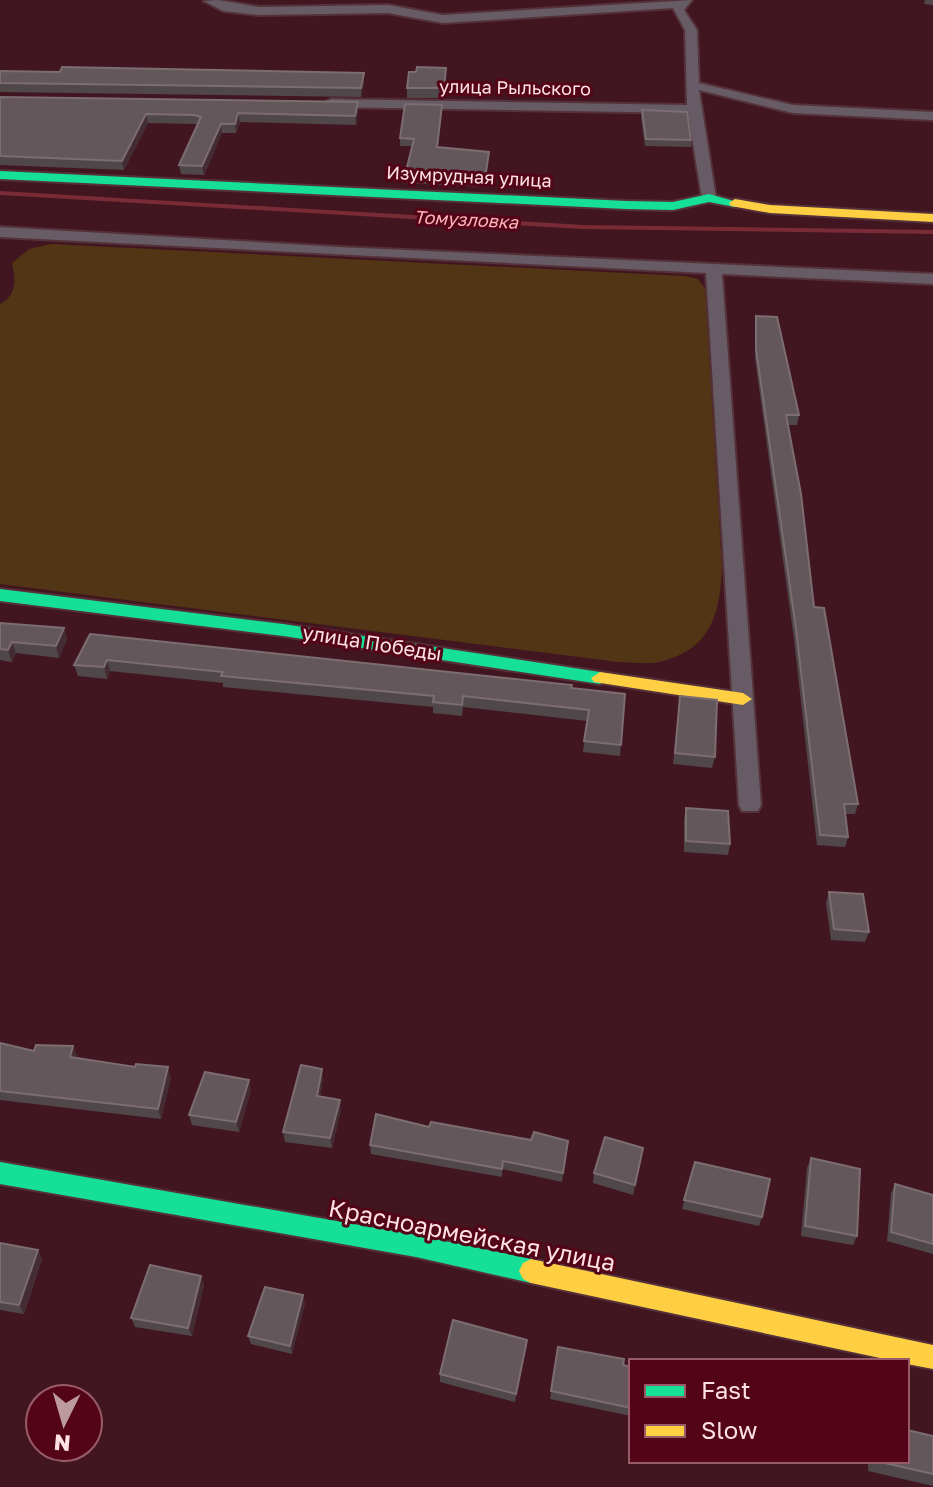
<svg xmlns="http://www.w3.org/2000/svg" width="933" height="1487" font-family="'Golos Text',sans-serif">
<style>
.green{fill:#513515}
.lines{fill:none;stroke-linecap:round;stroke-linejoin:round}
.stream{stroke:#7a2c36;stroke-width:4}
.street-casing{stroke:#55323a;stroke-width:4}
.fast-casing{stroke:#55323a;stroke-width:4}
.slow-casing{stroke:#55323a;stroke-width:4}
.street{fill:#675b65;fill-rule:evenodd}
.fast{fill:#16e098;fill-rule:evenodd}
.slow{fill:#ffcf43;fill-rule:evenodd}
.wall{fill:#50474b}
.shaded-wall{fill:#432c34}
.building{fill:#63575c;stroke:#7b6d71;stroke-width:2}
.labels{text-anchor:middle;stroke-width:6;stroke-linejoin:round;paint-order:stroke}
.far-street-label{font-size:18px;fill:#fee1e2;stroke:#540418}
.far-water-label{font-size:18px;font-style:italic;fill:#fdb4b8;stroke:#540418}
.street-label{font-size:20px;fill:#fee1e2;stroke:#540418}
.near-street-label{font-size:24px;fill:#fee1e2;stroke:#540418}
</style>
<rect width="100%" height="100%" fill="#421621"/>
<path class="green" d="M51,244L684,276L698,279L705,288L722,567C720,612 712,648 663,661C650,665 631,662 618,662L0,584V304C17,295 16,281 12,263L29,249Z"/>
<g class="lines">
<path class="stream" d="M0,193L583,227L933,232"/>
<defs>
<path id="street" d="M218,0L259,7L388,5L443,15L692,0L684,10L697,30L699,83L793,105L933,112V120L793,113L699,90L716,198L709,202L702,198L688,113L331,107L324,103L331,99L687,105L685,30L673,8L443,23L388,13L259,15L223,11L204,1Z
M0,227L339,247L933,274V284L722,274L761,805L758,811H742L739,805L706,273L0,237Z"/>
<path id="fast" d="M0,171L626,201L673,202L709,194L741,203L735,207L709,202L673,210L626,209L0,179Z
M0,589L283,624L600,672L609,678L600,684L283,636L0,601Z
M0,1162L416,1235L531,1259L539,1263L543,1271L539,1279L531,1283L416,1257L0,1184Z"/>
<path id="slow" d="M735,199L770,205L933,214V222L770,213L731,206L729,203Z
M600,672L743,693L752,699L743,705L594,682L591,678Z
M531,1259L933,1345V1369L907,1364V1361H894L531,1283L523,1279L519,1271L523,1263Z"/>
</defs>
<use href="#street" class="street-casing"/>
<use href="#fast" class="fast-casing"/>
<use href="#slow" class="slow-casing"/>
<use href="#street" class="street"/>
<use href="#fast" class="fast"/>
<use href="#slow" class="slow"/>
</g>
<path class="wall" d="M925,0H933V5L924,4Z
M0,71L364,82L361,97L0,92Z
M416,72L446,78L444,98H407V88Z
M0,97L358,102V111L356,125L240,122L236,133H222L204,175L181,174L179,165L198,125L195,124L148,123L124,170L0,165Z
M642,110L691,140V147L645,146L641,118Z
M442,112L438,147L489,152L485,187L406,183L405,175L412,146H400V138Z
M756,316L799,415L797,425H787L814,607L858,804L855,814H845L848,837L845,847L817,845L794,639L755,359V325Z
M0,623L64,628L67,640L59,658L16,653L12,662L0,660Z
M90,634L625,694L620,756L583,752L587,721L463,707L462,716L433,713V707L223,687V683L110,671L107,679L78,676L74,665Z
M680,696L715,757L712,768L673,764Z
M686,808L730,844L728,855L684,852V819Z
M829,892L869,932L865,942L831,940L826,903Z
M0,1043L34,1051L73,1046L77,1056L76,1058L171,1078L161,1119L0,1100Z
M323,1079L320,1096L341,1110L332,1148L285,1142L283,1132Z
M251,1090L239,1132L192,1125L189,1115Z
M429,1127L531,1140L568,1141L562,1182L502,1169V1177L371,1154L370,1145Z
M643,1148L633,1195L593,1183L594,1173Z
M811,1158L857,1236L853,1245L801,1236L807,1168Z
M695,1162L762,1217L759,1226L682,1209Z
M895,1184L933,1195V1254L887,1241L891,1193Z
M0,1243L38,1250L42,1259L24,1314L0,1310Z
M204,1285L192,1336L135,1327L131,1318Z
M305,1303L292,1354L251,1344L248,1336Z
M527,1340L515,1402L440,1382V1374Z
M558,1347L631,1367V1416L550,1399Z
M933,1436V1486L868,1471V1461H907Z"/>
<path class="shaded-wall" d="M364,73V82L361,97V88Z
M358,102V111L356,125L355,116Z
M238,113L240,122L236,133L235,124Z
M146,114L148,123L124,170L122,161Z
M221,124L222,133L204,175L202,166Z
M64,628L67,640L59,658L56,646Z
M12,642L16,653L12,662L8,650Z
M107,660L110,671L107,679L104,667Z
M73,1046L77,1056L74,1067L70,1057Z
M168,1067L171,1078L161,1119L158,1109Z
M322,1069L323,1079L319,1106L317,1096Z
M249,1080L251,1090L239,1132L236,1122Z
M340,1100L341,1110L332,1148L330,1138Z
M38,1250L42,1259L24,1314L19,1305Z
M201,1276L204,1285L192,1336L188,1328Z
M303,1295L305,1303L292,1354L290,1346Z
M527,1340L526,1348L515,1402L516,1394Z"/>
<path class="building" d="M62,67L364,73L361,88L0,83V71L60,72Z
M417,67L446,68L444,88H407L409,72H416Z
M0,97L358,102L355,116L238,113L235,124H221L202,166L179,165L201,117L194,115L146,114L122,161L0,156Z
M405,104L442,105L437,147L489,152L485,179L405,175L414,139L400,138Z
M642,110L687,112L691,140L646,139Z
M756,316L777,317L799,415H786L801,494L814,607L824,608L858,804H844L848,837L820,835L796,629L756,349Z
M0,623L64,628L56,646L12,642L8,650L0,649Z
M90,634L572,685L571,688L625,694L621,745L584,741L589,710L463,696L462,705L433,702L434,696L221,676L223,672L107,660L104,667L74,665Z
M680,696L717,700L715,757L675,753Z
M686,808L728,811L730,844L686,841Z
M829,892L863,894L869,932L834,929Z
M0,1043L34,1051L36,1045L73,1046L70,1057L135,1067L136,1064L168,1067L158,1109L0,1091Z
M301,1065L322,1069L317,1096L340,1100L330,1138L283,1132Z
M205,1072L249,1080L236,1122L189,1115Z
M376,1114L429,1127L431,1122L531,1140L534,1132L568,1141L563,1173L503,1161L502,1169L370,1145Z
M605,1137L643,1148L635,1185L594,1173Z
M811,1158L860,1169L857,1236L805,1226Z
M695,1162L770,1179L762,1217L684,1200Z
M895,1184L933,1195V1244L891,1232Z
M0,1243L38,1250L19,1305L0,1302Z
M150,1265L201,1276L188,1328L131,1318Z
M265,1287L303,1295L290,1346L248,1336Z
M453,1320L527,1340L516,1394L440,1374Z
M558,1347L624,1359L623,1365L631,1367V1408L551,1391Z
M907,1430L933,1436V1474L876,1461H907Z"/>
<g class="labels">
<g class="far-street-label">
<text transform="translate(515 88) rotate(1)" y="6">улица Рыльского</text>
<text transform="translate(469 177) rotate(3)" y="6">Изумрудная улица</text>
</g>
<g class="far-water-label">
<text transform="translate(466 220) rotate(3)" y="6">Томузловка</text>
</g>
<g class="street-label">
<text transform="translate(372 643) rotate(9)" y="7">улица Победы</text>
</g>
<g class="near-street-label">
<text transform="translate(472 1236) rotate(11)" y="8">Красноармейская улица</text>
</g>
</g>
<rect x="629" y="1359" width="280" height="104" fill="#540418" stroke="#985c69" stroke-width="2"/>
<rect x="645" y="1385" width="40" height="12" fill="#16e098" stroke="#985c69" stroke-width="2"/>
<text x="701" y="1399" font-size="24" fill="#fee1e2">Fast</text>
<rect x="645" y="1425" width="40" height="12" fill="#ffcf43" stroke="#985c69" stroke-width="2"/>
<text x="701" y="1439" font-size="24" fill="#fee1e2">Slow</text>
<g transform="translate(64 1423) rotate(185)"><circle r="38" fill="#540418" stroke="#985c69" stroke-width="2"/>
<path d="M0-6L14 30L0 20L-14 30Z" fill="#bc9a9e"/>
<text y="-12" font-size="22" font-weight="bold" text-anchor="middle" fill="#fee1e2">N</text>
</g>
</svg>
